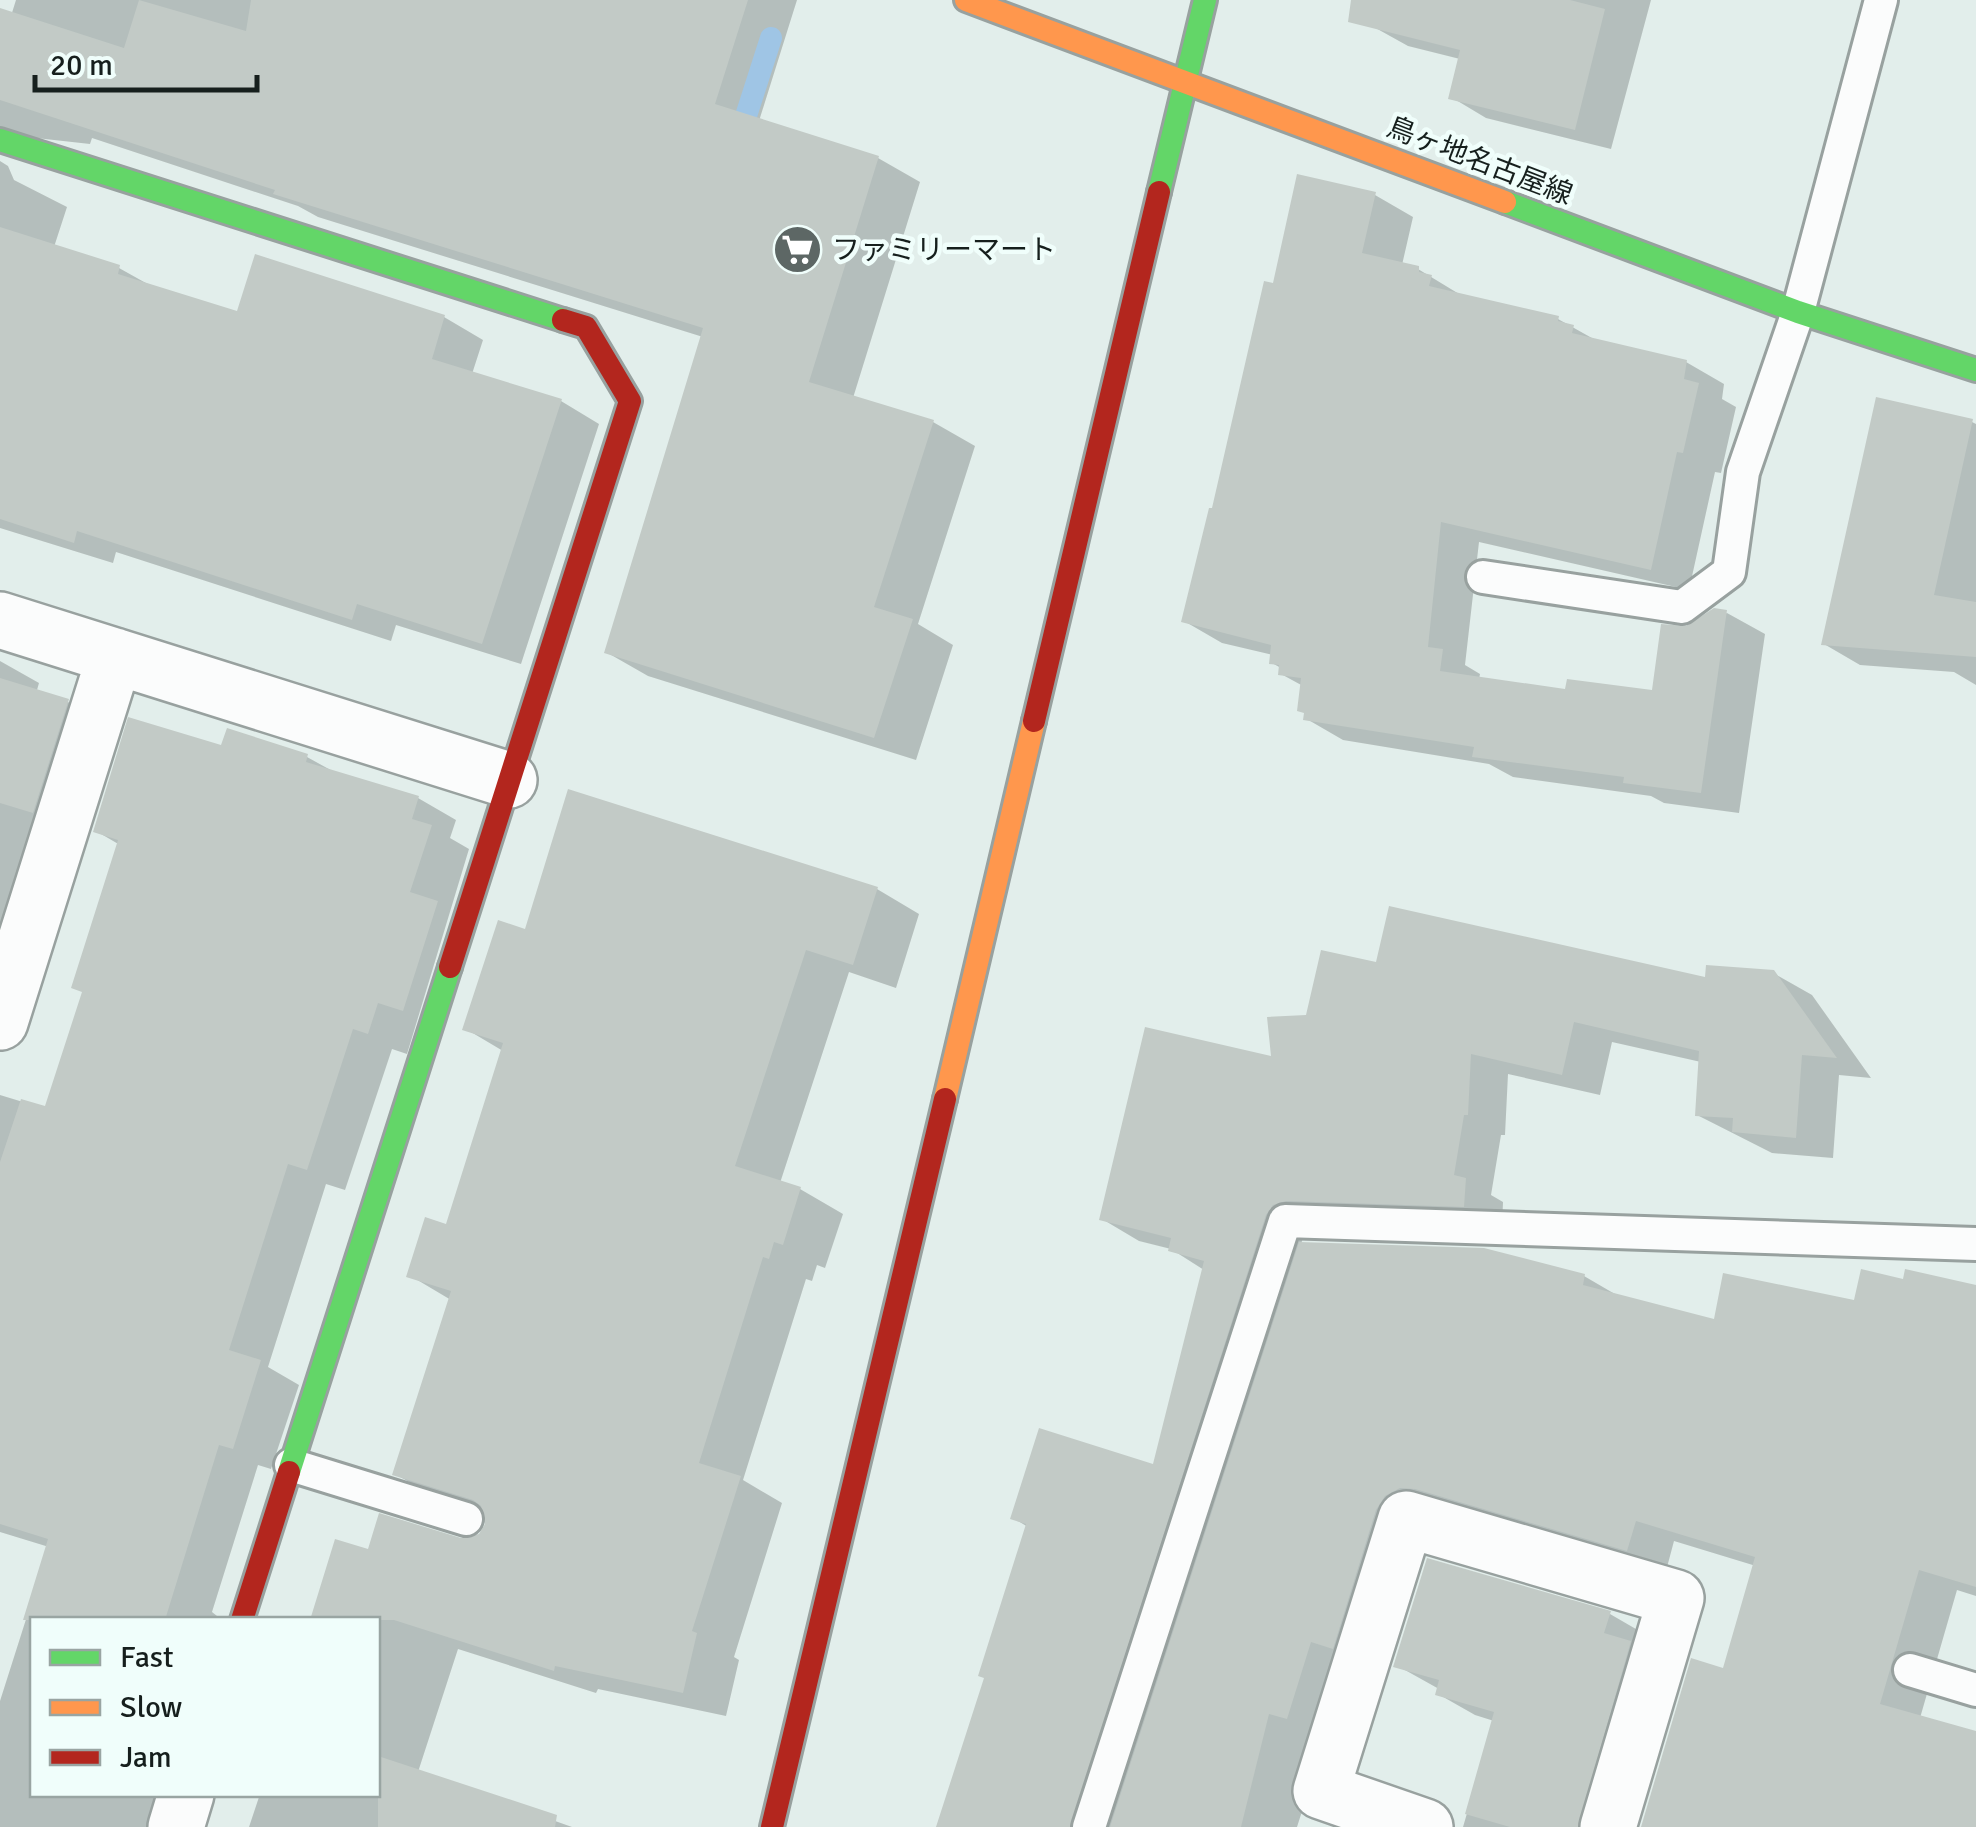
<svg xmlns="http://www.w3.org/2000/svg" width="1976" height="1827" font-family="Signika,'Noto Sans JP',sans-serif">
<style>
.shadow{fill:#0003}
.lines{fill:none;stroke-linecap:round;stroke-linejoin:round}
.stream{stroke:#9fc5e5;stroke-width:22}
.building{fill:#c2cac6}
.lane-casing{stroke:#98a19f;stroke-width:38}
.street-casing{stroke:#98a19f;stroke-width:60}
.fast-casing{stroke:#98a19f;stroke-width:28}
.slow-casing{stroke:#98a19f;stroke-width:28}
.jam-casing{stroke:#98a19f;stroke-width:28}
.lane{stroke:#fbfcfc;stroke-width:32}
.street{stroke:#fbfcfc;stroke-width:55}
.fast{stroke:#63d668;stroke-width:22}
.slow{stroke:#ff974d;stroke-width:22}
.jam{stroke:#b3261e;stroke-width:22}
.labels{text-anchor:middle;stroke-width:9;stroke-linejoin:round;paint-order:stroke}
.street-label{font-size:28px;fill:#161f1d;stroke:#f0fefb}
.poi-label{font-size:28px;fill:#161f1d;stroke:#f0fefb;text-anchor:start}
</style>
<rect width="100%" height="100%" fill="#e2eeeb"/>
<path class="shadow" d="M16,0H797L759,121L878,158L920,182L853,398L933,422L975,446L918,624L953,645L916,760L648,676L606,652L703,337L318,217L298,206L92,138L90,144L0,134V51Z
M1378,0H1651L1611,149L1486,118L1451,97L1460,59L1408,46L1372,26Z
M0,161L8,166L14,180L67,207L54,247L119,268L153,287L239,314L444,317L483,340L472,374L561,401L599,424L521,664L396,625L391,641L116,552L113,563L0,528Z
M1375,195L1413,217L1402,265L1418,269L1464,297L1558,319L1599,342L1686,362L1724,384L1722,399L1736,407L1721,473L1715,472L1689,590L1479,542L1465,665L1480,674L1479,679L1567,692L1654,693L1687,629L1727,613L1765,634L1739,813L1664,803L1651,796L1513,777L1489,764L1343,740L1305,718L1303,686L1281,674V668L1272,663L1273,655L1222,643L1184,621L1275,286Z
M1972,422L1976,424V685L1954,672L1860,665L1824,644Z
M0,661L39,683L37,690L68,702L106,724L0,953Z
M222,748L307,757L336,773L418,798L456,820L450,838L469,849L407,1054L392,1049L345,1190L326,1184L268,1367L299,1385L271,1469L258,1465L212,1612L222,1620H32V1794H158L147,1827H0V1701L49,1547L0,1532V1095L46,1109L84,993L120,845L96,831Z
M877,889L919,914L896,988L849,972L780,1183L800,1189L843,1214L825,1268L817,1265L812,1281L806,1279L743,1480L782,1503L734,1657L739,1660L726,1716L598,1689L596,1693L458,1649L418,1772L572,1827H249L260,1794H378V1620L369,1552L461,1541L480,1536L487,1527L488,1514L437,1498L395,1474L451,1300L409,1275L447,1227L503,1051L466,1029L527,932Z
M1378,965L1707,980L1773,973L1812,995L1871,1078L1839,1075L1833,1158L1772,1153L1697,1115L1701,1062L1612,1042L1600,1095L1508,1074L1505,1135H1501L1491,1195L1503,1202L1502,1227L1304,1235L1301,1244L1584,1276L1620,1297L1716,1322L1856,1302L1905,1282L1976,1288V1596L1957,1590L1920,1718L1976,1734V1827H1643L1725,1671L1756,1566L1674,1541L1666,1571L1437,1509L1350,1662L1297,1827H939L986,1678L1028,1527L1013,1518L1155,1467L1204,1270L1171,1249L1139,1241L1102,1219L1274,1060L1308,1018Z
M1610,1614L1648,1636L1620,1827H1463L1494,1721L1475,1715L1438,1694L1439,1689L1396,1665Z"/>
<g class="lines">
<path class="stream" d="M737,144L771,38"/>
</g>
<path class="building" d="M139,0L246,31L251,0H748L715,104L879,156L809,382L934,420L874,607L913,619L874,738L604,653L703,328L273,194L275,190L0,100V8L124,48Z
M1351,0H1570L1605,9L1575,130L1448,99L1460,50L1348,22Z
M1297,174L1376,192L1362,253L1419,266V272L1432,275L1429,286L1559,316L1558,321L1574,325L1572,333L1687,360L1684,379L1699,383L1683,453L1677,452L1651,570L1441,522L1428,647L1443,649L1440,671L1565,689L1567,679L1652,690L1661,624L1686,626L1714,608L1727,610L1701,793L1623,783L1624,777L1472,757L1474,747L1303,720L1304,713L1297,711L1301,678L1278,675L1279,665L1269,664L1271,645L1181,622L1209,508H1212L1264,281L1273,283Z
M0,227L120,265L118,274L237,311L255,254L445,315L432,359L562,399L482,644L357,604L352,620L77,531L74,543L0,519Z
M1876,397L1973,419L1934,595L1976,602V657L1821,645Z
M0,678L69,699L33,813L0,803Z
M128,717L221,745L227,728L308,754L306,762L419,796L412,819L432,825L410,892L438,901L403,1011L378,1003L368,1034L353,1029L307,1170L288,1164L229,1350L261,1360L233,1449L219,1445L165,1620H23L48,1539L0,1524V1162L21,1099L45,1106L82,992L71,988L118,840L93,832Z
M568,789L878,887L853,965L806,950L735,1166L801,1187L783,1245L774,1242L769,1259L763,1257L699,1463L741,1476L692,1631L697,1633L683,1693L555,1666L554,1671L394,1620H310L335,1539L368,1549L379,1513L461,1538L479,1534L485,1524L481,1506L473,1500L392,1475L451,1291L406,1277L425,1217L446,1224L503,1043L462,1030L498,920L525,929Z
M1389,906L1705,977L1706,965L1774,970L1837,1058L1802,1055L1796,1138L1732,1132L1733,1118L1695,1116L1699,1051L1574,1022L1562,1075L1471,1054L1468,1115H1464L1454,1175L1466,1178L1464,1207L1286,1201L1273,1205L1266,1215L1070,1827H936L984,1678L978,1676L1026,1524L1010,1519L1039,1428L1153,1464L1204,1261L1168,1251L1171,1238L1099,1220L1145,1027L1271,1056L1267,1017L1306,1015L1321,950L1376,962Z
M1299,1242L1484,1248L1585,1274L1583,1285L1714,1319L1723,1273L1854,1300L1861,1269L1903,1279L1905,1269L1976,1285V1587L1919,1570L1880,1704L1976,1731V1827H1641L1691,1658L1723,1668L1755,1557L1636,1521L1627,1551L1415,1489L1400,1488L1385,1496L1376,1510L1333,1649L1311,1642L1287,1719L1269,1714L1241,1827H1110Z
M1427,1558L1611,1611L1604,1633L1631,1641L1578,1827H1510L1465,1814L1494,1712L1435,1695L1439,1680L1393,1667Z
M378,1756L557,1815L555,1827H378Z"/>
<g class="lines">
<defs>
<path id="lane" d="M1483,577L1682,607L1729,572L1743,472L1798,312L1881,0
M291,1465L466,1519
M1910,1670L1976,1690
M1089,1827L1285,1221L1976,1244"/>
<path id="street" d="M0,620L509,780
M0,1022L115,656
M176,1827L186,1794
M1425,1827L1321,1791L1406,1519L1676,1598L1608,1827"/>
<path id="fast" d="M0,140L563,320
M1159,192L1205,0
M1505,202L1798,312L1976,370
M289,1472L450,967"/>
<path id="slow" d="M966,0L1505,202
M945,1099L1034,721"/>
<path id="jam" d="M1034,721L1159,192
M450,967L630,401L586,327L563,320
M242,1620L289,1472
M772,1827L945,1099"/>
</defs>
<use href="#lane" class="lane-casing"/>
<use href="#street" class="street-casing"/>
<use href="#fast" class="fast-casing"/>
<use href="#slow" class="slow-casing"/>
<use href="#jam" class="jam-casing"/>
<use href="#lane" class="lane"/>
<use href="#street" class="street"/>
<use href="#fast" class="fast"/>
<use href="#slow" class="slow"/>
<use href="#jam" class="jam"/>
</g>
<defs>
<symbol id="supermarket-disc" viewBox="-11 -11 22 22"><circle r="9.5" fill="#5d6765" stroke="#f0fefb"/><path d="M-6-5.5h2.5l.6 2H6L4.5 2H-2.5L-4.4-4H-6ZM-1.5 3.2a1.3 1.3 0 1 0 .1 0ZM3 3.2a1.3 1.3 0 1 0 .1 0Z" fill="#fff"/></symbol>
</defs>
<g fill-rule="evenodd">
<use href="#supermarket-disc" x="770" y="222" width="55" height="55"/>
</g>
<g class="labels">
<g class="street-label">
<text transform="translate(1480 160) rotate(21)" y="10">鳥ヶ地名古屋線</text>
</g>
<g class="poi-label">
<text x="832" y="259">ファミリーマート</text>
</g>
</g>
<rect x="30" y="1617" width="350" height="180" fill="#f0fefb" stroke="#99a5a2" stroke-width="2.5"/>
<rect x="50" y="1650" width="50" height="15" fill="#63d668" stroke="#99a5a2" stroke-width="2.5"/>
<text x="120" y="1667" font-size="30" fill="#161f1d">Fast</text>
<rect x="50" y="1700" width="50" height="15" fill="#ff974d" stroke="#99a5a2" stroke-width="2.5"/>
<text x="120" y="1717" font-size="30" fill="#161f1d">Slow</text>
<rect x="50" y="1750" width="50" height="15" fill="#b3261e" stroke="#99a5a2" stroke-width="2.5"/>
<text x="120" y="1767" font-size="30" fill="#161f1d">Jam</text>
<path d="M35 75v15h222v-15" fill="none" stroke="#161f1d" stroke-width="5"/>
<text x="50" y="75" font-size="30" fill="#161f1d" stroke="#f0fefb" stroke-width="8" paint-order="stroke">20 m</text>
</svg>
